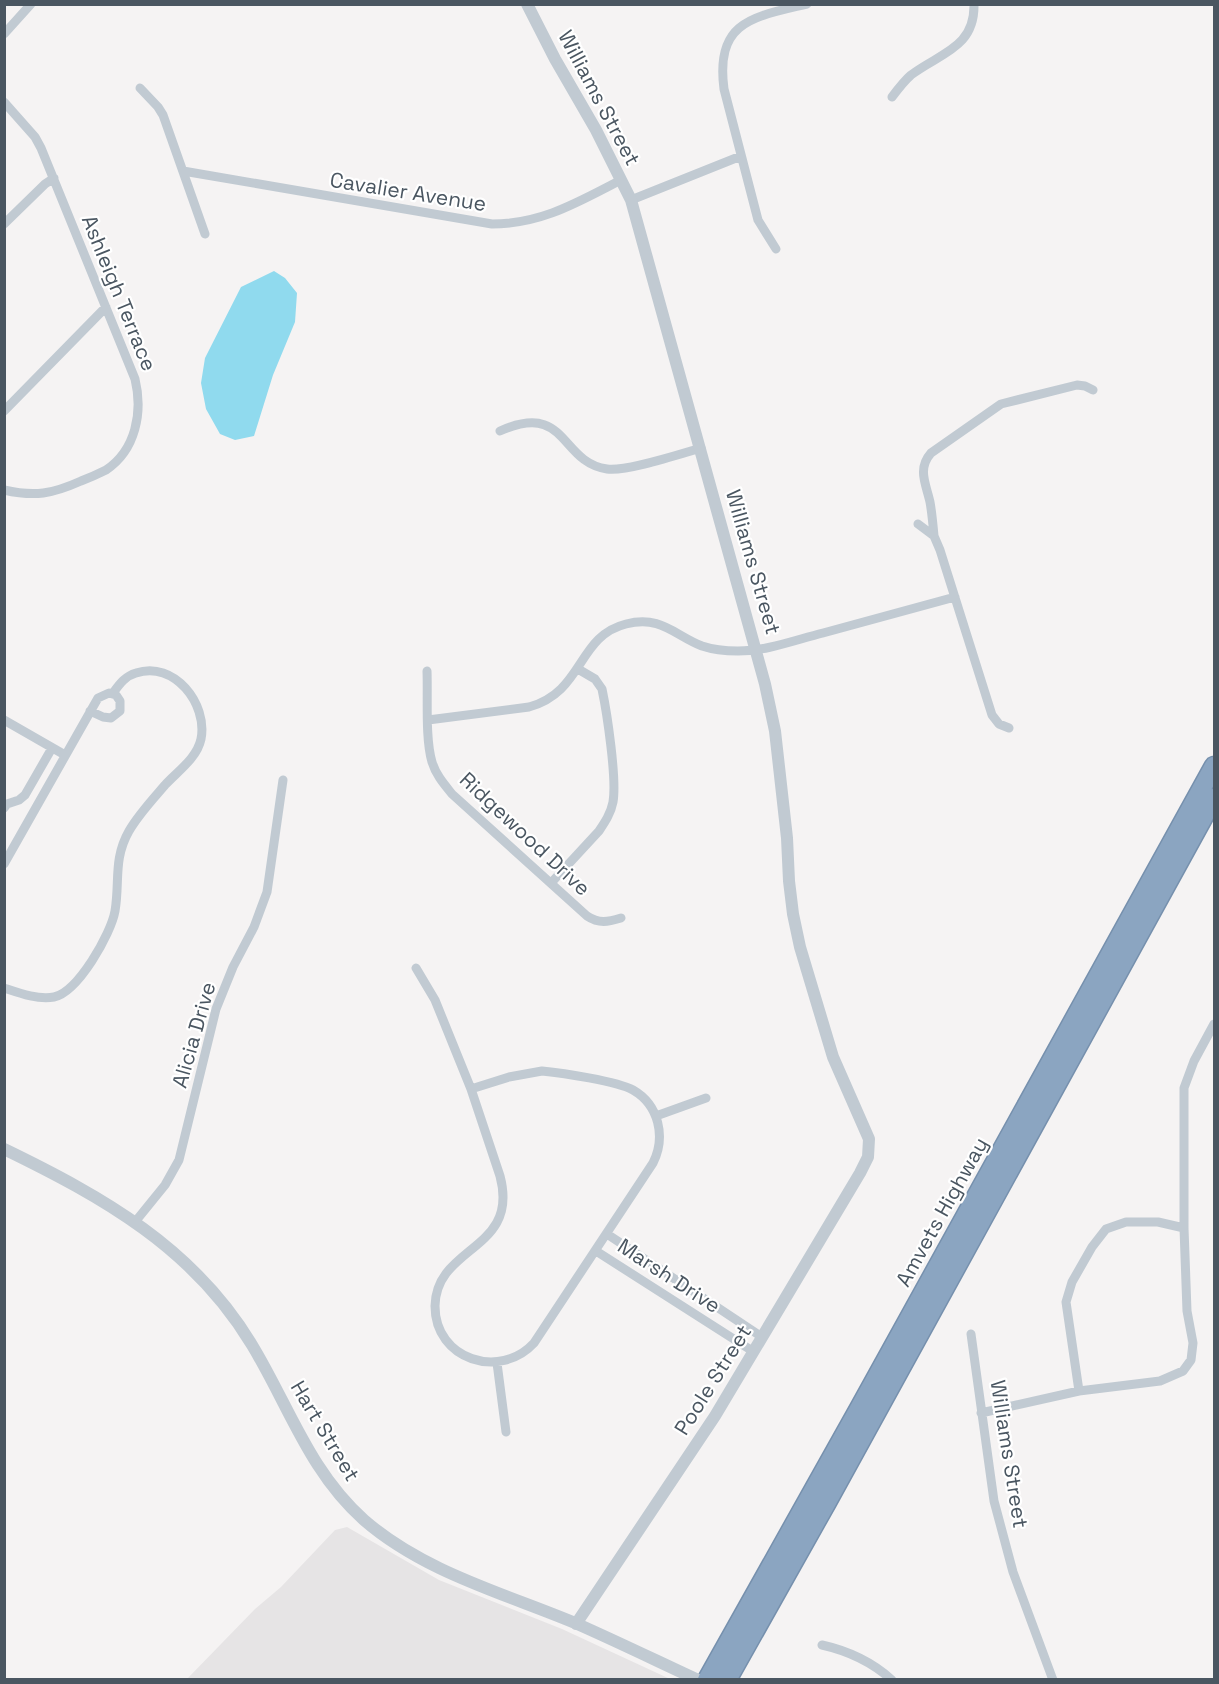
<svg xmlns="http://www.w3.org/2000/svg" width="1219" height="1684" font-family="'Space Grotesk',sans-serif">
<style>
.education{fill:#e6e4e5}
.water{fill:#90daee}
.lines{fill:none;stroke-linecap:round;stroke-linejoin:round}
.motorway-casing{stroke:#7690ad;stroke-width:21}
.minor{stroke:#c1cad2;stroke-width:9}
.tertiary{stroke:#c1cad2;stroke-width:12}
.motorway{stroke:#8ba5c1;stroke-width:18}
.labels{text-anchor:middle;stroke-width:4.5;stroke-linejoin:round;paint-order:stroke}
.street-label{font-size:21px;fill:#4a5661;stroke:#fff}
</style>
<rect width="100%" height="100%" fill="#f5f3f3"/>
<path class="education" d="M347,1527L439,1580L562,1629L670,1679H187L255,1609L281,1587L335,1530Z"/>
<path class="water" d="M274,271L285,278L297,293L295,322L273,375L254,436L235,440L220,434L206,409L201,383L205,358L241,287Z"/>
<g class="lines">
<defs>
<path id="motorway" d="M707,1680L860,1407L1214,766
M727,1680L827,1502L1214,798"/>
</defs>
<use href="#motorway" class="motorway-casing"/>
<path class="minor" d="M4,34L31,4
M140,88L158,107L163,115L205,234
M892,97C898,89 904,81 911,75C940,53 975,48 974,4
M4,102L35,137L41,148L135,379C143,412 136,450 106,470C98,474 89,478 81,481C52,494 35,497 4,490
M183,171L492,224C542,224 578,202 621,180
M631,200L741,156
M4,224L45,184L54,178
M776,249L758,220L724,89C715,21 753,17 807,4
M4,411L106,307
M500,431C568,401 559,462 607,469C626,472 680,454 701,448
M918,524L934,536L940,550L992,715L999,724L1009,728
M934,536C933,525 932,513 930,502C926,484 917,469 931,453L1001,404L1077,385L1085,386L1093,390
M427,671C428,697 425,738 432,762C436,775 444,784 452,794L587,916C599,924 608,922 621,918
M4,720L65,755
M428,720L529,707C584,692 577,636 626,624C661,615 674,635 702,646C714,650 726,651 738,651C767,651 795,640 823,633C867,621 911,609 955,597
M4,808L7,804L19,800L25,795L52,748
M4,864L98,698L109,693L116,695L120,701V711L111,718L103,717L90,711
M551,883L599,831C605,822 611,813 613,802C617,779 607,713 602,689L595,679L578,669
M416,968L435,1000L471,1089
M4,988C19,993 38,1000 54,997C78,992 111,934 115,911C120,882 113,859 129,831C138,815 153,799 165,785C178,771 197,758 201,739C208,704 174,660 136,673C125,676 119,685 113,693
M542,1071C562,1073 617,1081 633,1090C659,1105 666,1137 653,1163L534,1343C500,1380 435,1360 435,1306C436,1245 520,1251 500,1176L471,1089L509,1077Z
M656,1116L706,1098
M135,1222L165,1185L179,1160L216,1009L233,967L254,927L267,892L283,780
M1184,1228V1088L1194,1061L1214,1024
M607,1234L762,1337
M596,1251L754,1352
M971,1334L994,1501L1013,1572L1053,1680
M497,1363L506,1432
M981,1413L1079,1391L1160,1381L1183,1371L1191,1360L1193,1343L1187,1311L1184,1228L1158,1222H1126L1106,1229L1092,1247L1072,1282L1066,1302L1079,1391
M822,1645C849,1651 871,1661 892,1680"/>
<path class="tertiary" d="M527,4L555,59L596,130L631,200L765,684L775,731L787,838L789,881L793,914L800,947L833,1057L869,1139L868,1157L860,1173L715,1416L576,1624
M4,1149C103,1197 194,1248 252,1345C289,1406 309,1471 364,1520C424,1572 503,1593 575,1623C616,1641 657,1661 698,1680"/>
<use href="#motorway" class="motorway"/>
</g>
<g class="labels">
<g class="street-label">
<text transform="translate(599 98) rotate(62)" y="7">Williams Street</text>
<text transform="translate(408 192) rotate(9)" y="7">Cavalier Avenue</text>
<text transform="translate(119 293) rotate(68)" y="7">Ashleigh Terrace</text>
<text transform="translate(753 562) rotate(74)" y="7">Williams Street</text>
<text transform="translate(525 834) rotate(43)" y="7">Ridgewood Drive</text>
<text transform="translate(194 1035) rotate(-74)" y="7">Alicia Drive</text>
<text transform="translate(942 1212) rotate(-61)" y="7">Amvets Highway</text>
<text transform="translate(669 1276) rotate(33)" y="7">Marsh Drive</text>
<text transform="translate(713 1380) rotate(-58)" y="7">Poole Street</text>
<text transform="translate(325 1431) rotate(59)" y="7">Hart Street</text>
<text transform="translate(1009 1454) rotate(81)" y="7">Williams Street</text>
</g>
</g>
<rect width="1219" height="1684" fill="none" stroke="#4a5661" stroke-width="12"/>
</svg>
